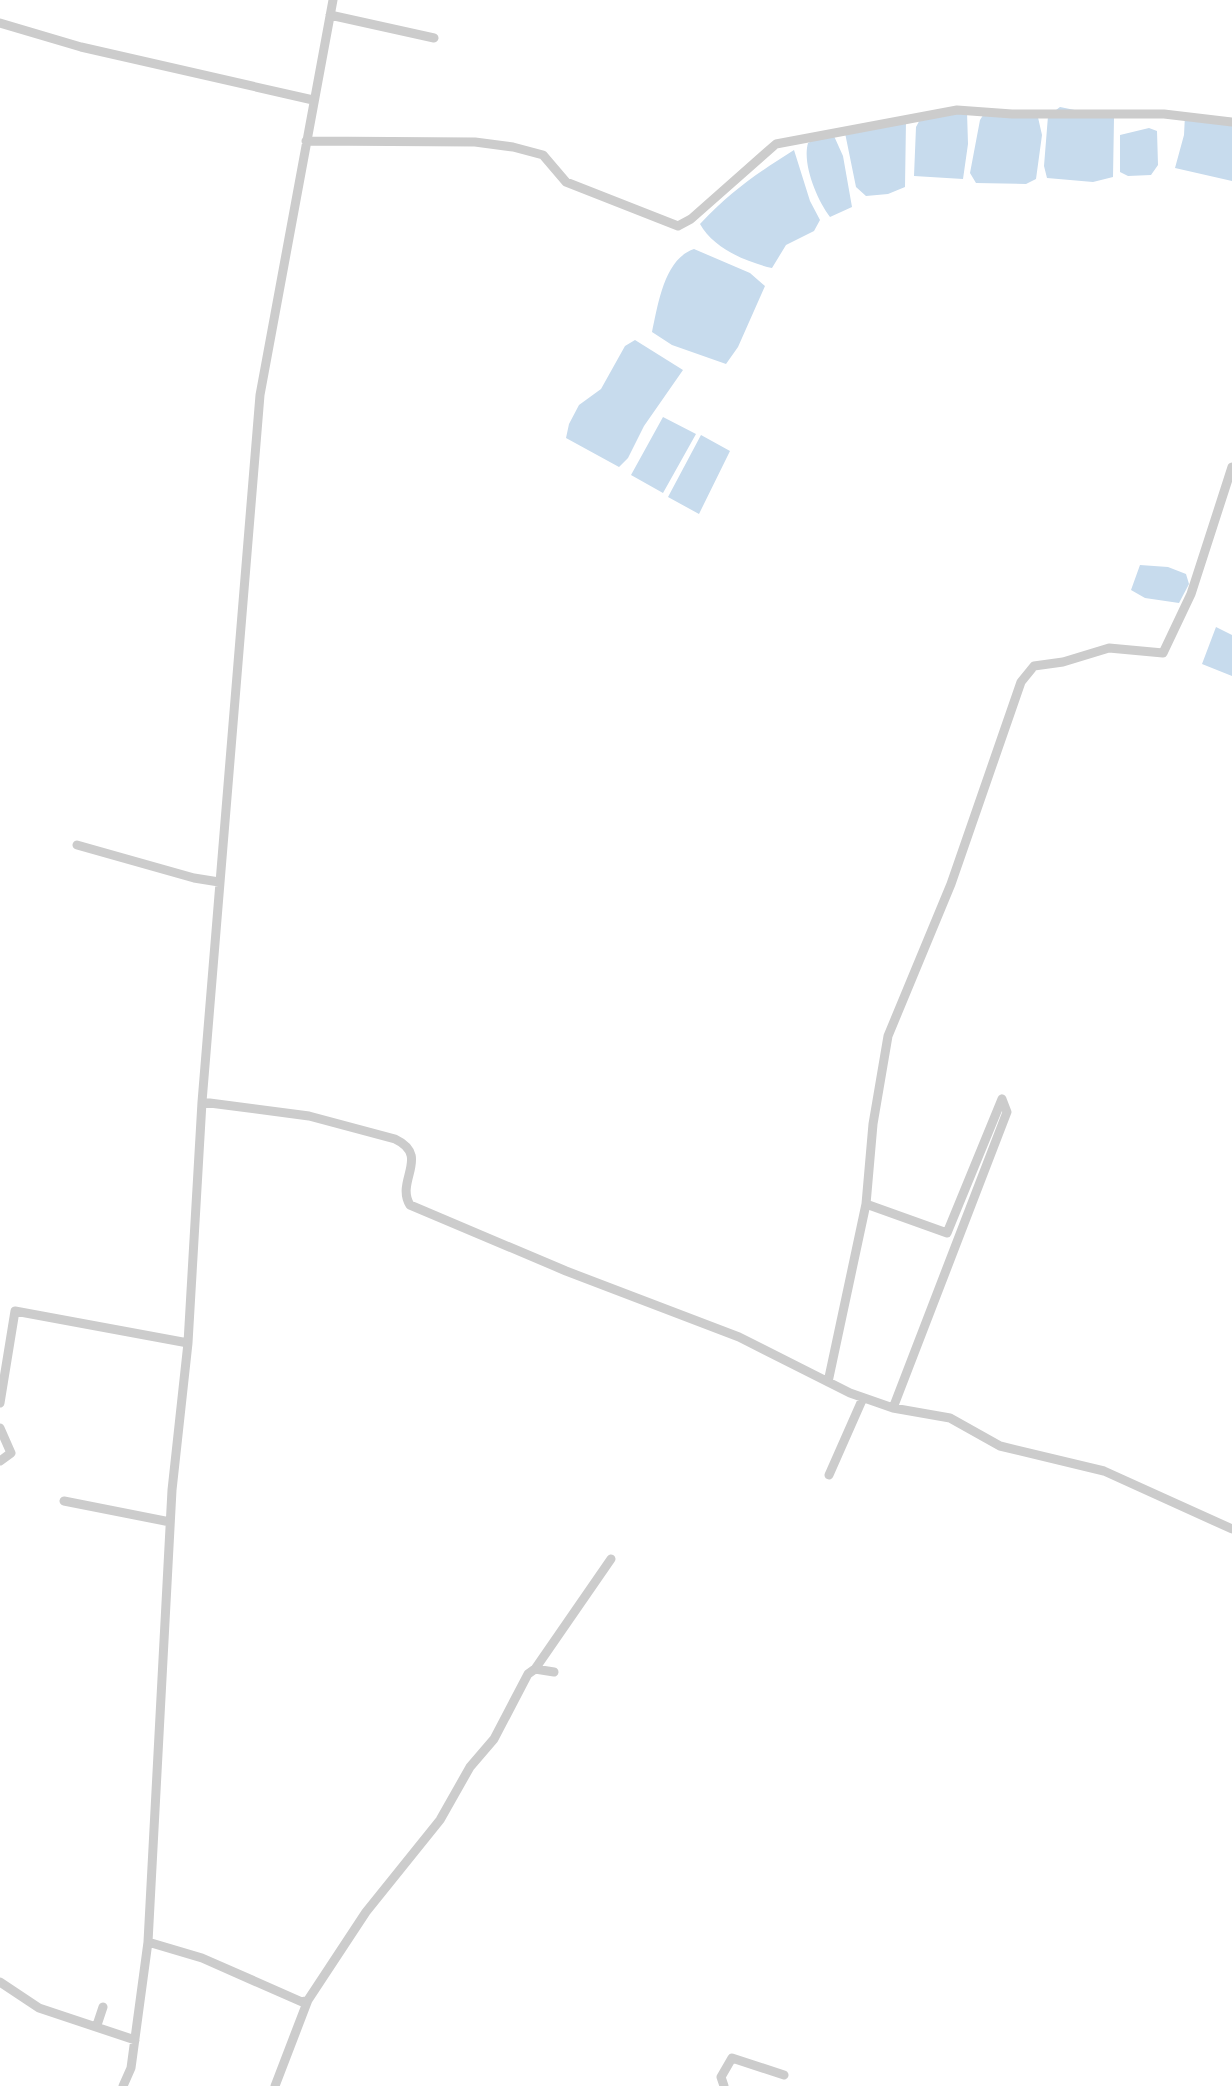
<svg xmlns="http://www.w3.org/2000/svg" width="1232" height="2086" font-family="Roboto,sans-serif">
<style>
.water{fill:#c7dbed}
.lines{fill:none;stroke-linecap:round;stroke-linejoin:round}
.street{stroke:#ccc;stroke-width:9}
</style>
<rect width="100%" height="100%" fill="#fff"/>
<path class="water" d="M1060,107L1114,118L1113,177L1093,182L1047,178L1044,166L1048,116Z
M987,109L1037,113L1042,135L1036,179L1026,184L976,183L970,173L980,120Z
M967,112L968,144L963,179L914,176L916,127L923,114Z
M1185,115L1232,118V181L1175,168L1184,135Z
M906,120L905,187L888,194L866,196L856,187L844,128Z
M1149,128L1157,131L1158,165L1151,175L1128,176L1120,172V135Z
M824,135L834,136L843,156L852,207L830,217C817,200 802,164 808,143Z
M794,150L810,201L820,220L814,231L786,245L772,268C746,262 713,248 700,224C731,191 756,174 794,150Z
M694,249L750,273L765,286L738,347L726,364L672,345L652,332C658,305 664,259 694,249Z
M635,340L683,370L644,426L628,458L619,467L566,438L569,424L579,405L601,389L625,346Z
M663,417L696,434L663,493L631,475Z
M701,435L730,451L699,514L668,497Z
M1140,565L1168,567L1186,574L1189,584L1179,603L1145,598L1131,590Z
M1216,627L1232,635V676L1202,664Z"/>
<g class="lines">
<path class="street" d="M330,15L434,38
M0,23L81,47L313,100
M306,141L475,142L513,147L543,155L566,182L678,226L691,219L776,144L957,110L1012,114H1164L1232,122
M77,845L194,878L219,882
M202,1102L309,1116L395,1139C431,1156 395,1181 410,1205L566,1271L739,1337L850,1393L893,1408L950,1418L1000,1446L1104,1471L1232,1529
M866,1204L947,1233L1002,1099
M828,1382L866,1204L873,1124L888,1036L951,884L1021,682L1034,666L1063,662L1109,648L1163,653L1191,594L1232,467
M0,1403L15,1311L188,1343
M893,1408L1007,1112L1002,1099
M0,1428L11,1453L0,1461
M829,1475L863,1398
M64,1501L170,1522
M535,1669L611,1559
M148,1942L202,1958L302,2002L308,2000L366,1912L440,1820L470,1767L494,1739L528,1674L535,1669L554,1672
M0,1982L39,2008L135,2040
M97,2025L103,2007
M123,2086L131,2068L148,1942L172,1490L188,1343L202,1102L260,395L333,0
M275,2086L308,2000
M724,2086L721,2077L732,2058L784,2075"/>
</g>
</svg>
